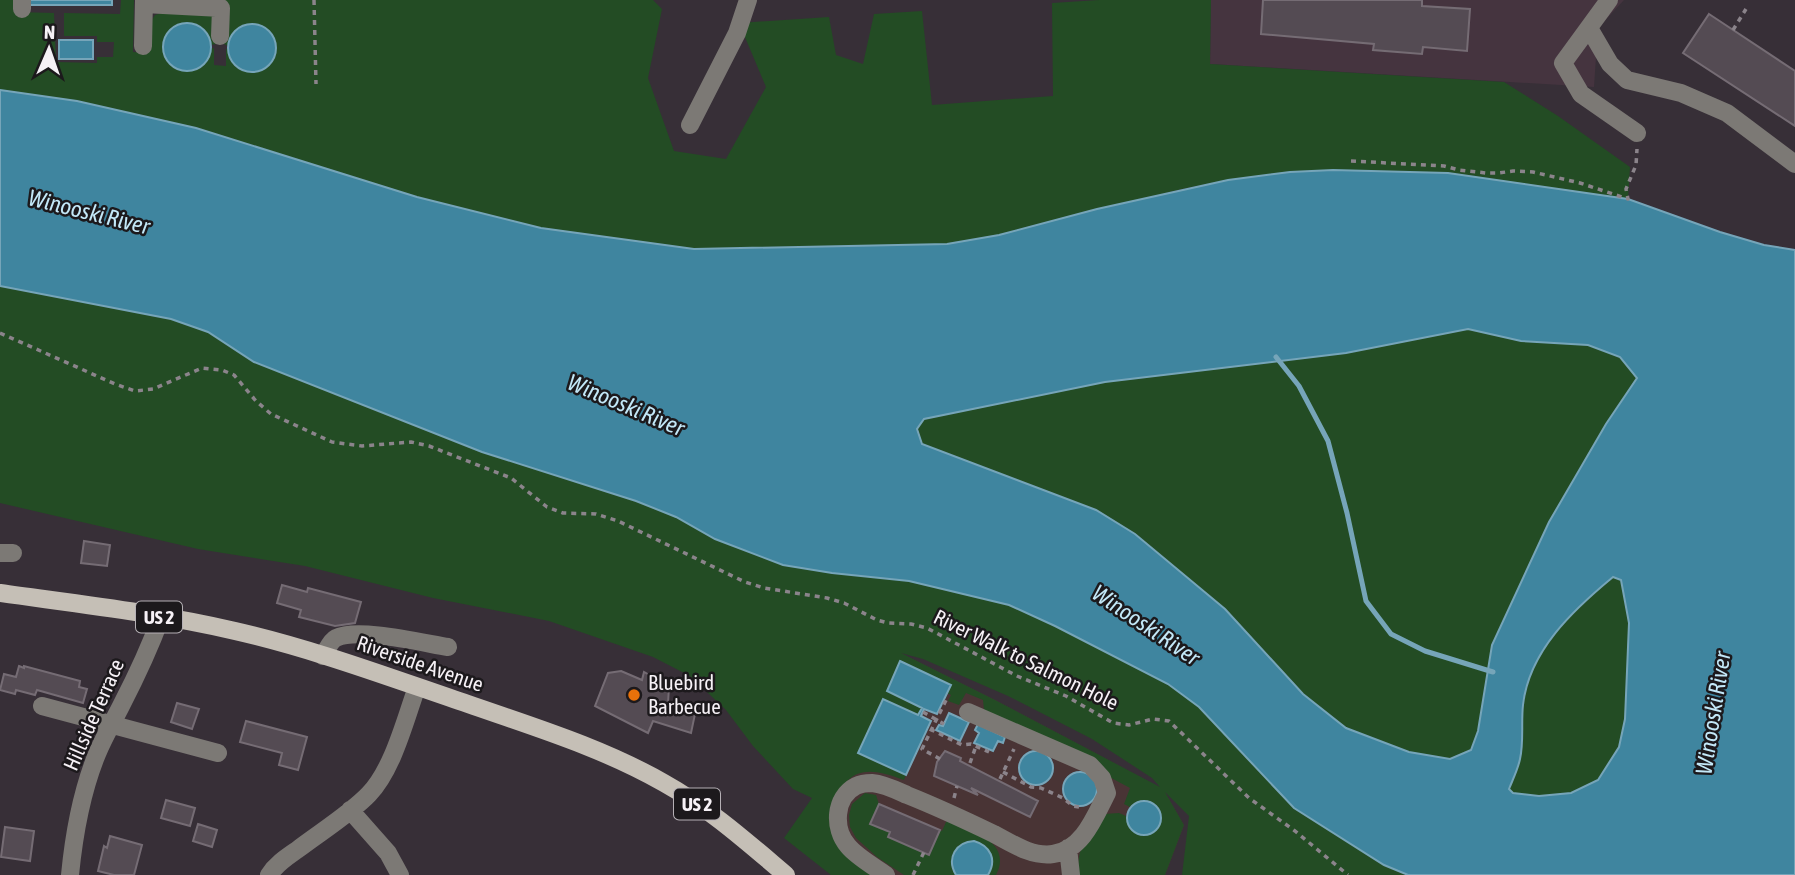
<svg xmlns="http://www.w3.org/2000/svg" width="1795" height="875" font-family="'Asap Condensed',sans-serif">
<style>
.commercial{fill:#45343f}
.industrial{fill:#493435}
.green{fill:#234c24;fill-rule:evenodd}
.water{fill:#3f859f;stroke:#76a5b9;stroke-width:2;fill-rule:evenodd}
.lines{fill:none;stroke-linecap:round;stroke-linejoin:round}
.stream{stroke:#76a5b9;stroke-width:5}
.building{fill:#544b53;stroke:#756c74;stroke-width:2}
.path{stroke:#8b848b;stroke-width:3.5;stroke-dasharray:5 5;stroke-linecap:butt}
.minor{stroke:#7c7975;stroke-width:18}
.major{stroke:#c5bfb6;stroke-width:18}
.food-dot{fill:#e8710a;stroke:#1c191c;stroke-width:2.5}
.labels{text-anchor:middle;stroke-width:5;stroke-linejoin:round;paint-order:stroke}
.shield{fill:#1c191c;stroke:#b5b0b5;stroke-width:2}
.shield-label{font-size:19px;font-weight:bold;fill:#f6f1f6}
.street-label{font-size:21px;fill:#f6f1f6;stroke:#1c191c}
.poi-label{font-size:21px;fill:#f6f1f6;stroke:#1c191c;text-anchor:start}
.water-label{font-size:23px;font-style:italic;fill:#c3e8f8;stroke:#1c191c}
</style>
<rect width="100%" height="100%" fill="#372f37"/>
<path class="commercial" d="M1211,0H1624L1598,28L1594,87L1210,64Z"/>
<path class="industrial" d="M896,651L997,701L1163,789L1184,825L1165,875H831L813,798Z"/>
<path class="green" d="M0,0H17V12L54,13L56,62L97,63V57H113L114,42H97V36H64V13L120,14L121,0H134L133,52L148,53L150,23L155,15L165,12L216,15V44L211,45L210,39L164,42V50L166,59L214,48V65L226,66V49H228V52V43V46L224,44L225,5L222,0H653L662,9L648,78L674,151L726,159L766,87L739,23L829,17L836,55L863,64L874,14L922,11L932,105L1053,96L1052,3L1099,0H1211L1210,64L1504,82L1558,116L1630,167L1628,199L1448,173L1333,170L1290,172L1228,180L1182,189L999,235L947,244L694,249L541,228L417,197L196,128L77,101L0,90Z
M0,286L171,319L208,332L254,362L482,452L636,501L832,573L909,581L1009,605L1055,626L1168,684L1199,707L1294,808L1384,865L1408,875H1182L1189,816L1165,792L1184,825L1165,875H1079C1075,847 1089,836 1104,814L1119,813L1126,816L1127,821L1137,833C1154,837 1165,823 1157,807L1136,802L1130,807L1124,804L1130,788L984,710L983,700L966,693L959,705L948,701L951,695L947,693L951,685L887,691L922,707L918,715L858,752L906,775L904,780C864,765 847,768 831,810L877,875H831L784,838L812,798L793,789L753,746L726,710L690,676L653,657L549,621L433,598L305,566L198,549L0,503ZM901,653L923,659L1008,696L1092,739L1152,778L1160,787L997,701Z
M1468,329L1521,341L1588,345L1620,357L1637,378L1606,424L1549,522L1492,645L1478,731L1471,750L1450,759L1409,752L1346,728L1303,694L1225,609L1135,534L1096,510L922,444L917,429L924,419L1105,382L1346,353Z
M1613,577L1621,579L1629,623L1625,720L1619,747L1598,780L1571,793L1539,796L1513,793L1509,789C1512,779 1517,769 1520,759C1524,741 1521,723 1523,706C1529,650 1573,612 1613,577Z
M865,793L876,795L879,804L871,824L890,832L889,837L929,854L940,830L942,831L946,822L949,820C972,831 1013,842 996,875H988L990,872L974,841L967,842L955,850L953,870L956,875H904L877,857L856,838L850,827L849,815L852,804Z"/>
<path class="water" d="M26,0H112V5H26Z
M163 47a24 24 0 1 1 48 0a24 24 0 1 1-48 0Z
M228 48a24 24 0 1 1 48 0a24 24 0 1 1-48 0Z
M59,40H93V59H59Z
M0,90L77,101L196,128L417,197L541,228L694,249L947,244L999,235L1097,209L1228,180L1290,172L1333,170L1448,173L1628,199L1720,232L1764,245L1795,250V875H1408L1384,865L1294,808L1199,707L1168,684L1055,626L1009,605L909,581L832,573L783,565L715,539L676,517L636,501L482,452L254,362L208,332L171,319L0,286ZM1468,329L1521,341L1588,345L1620,357L1637,378L1606,424L1549,522L1492,645L1478,731L1471,750L1450,759L1409,752L1346,728L1303,694L1225,609L1135,534L1096,510L922,444L917,429L924,419L1105,382L1346,353ZM1613,577L1621,580L1629,623L1625,719L1619,747L1598,780L1571,793L1539,796L1513,793L1509,789C1513,779 1518,769 1520,759C1524,741 1521,723 1523,705C1529,651 1573,610 1613,577Z
M900,661L951,685L937,714L924,709L921,716L931,721L906,775L858,753L883,699L918,715L922,708L887,691Z
M949,713L969,722L960,741L936,730L939,725L943,726Z
M978,724L1005,737L1003,743L998,741L993,751L974,743L979,733L975,730Z
M1019 768a17 17 0 1 1 34 0a17 17 0 1 1-34 0Z
M1063 789a17 17 0 1 1 34 0a17 17 0 1 1-34 0Z
M1127 818a17 17 0 1 1 34 0a17 17 0 1 1-34 0Z
M974,841C991,846 997,860 988,875H956C946,858 956,842 974,841Z"/>
<g class="lines">
<path class="stream" d="M1276,357L1299,386L1328,441L1347,513L1366,601L1391,634L1425,651L1493,672"/>
</g>
<path class="building" d="M1263,0H1422V6L1470,9L1467,51L1423,47L1422,54L1373,50L1374,44L1261,34Z
M1709,14L1795,71V126L1683,53Z
M84,541L110,545L107,566L81,563Z
M282,585L307,592L308,588L361,602L355,623L335,626L299,617L301,610L277,603Z
M19,666L24,668V666L80,681L79,687L87,689L83,703L37,690L35,695L16,690L15,694L0,690L4,674L16,677Z
M621,671L642,680L644,672L669,686L668,704L695,714L691,733L653,721L648,733L595,706L608,673Z
M177,703L199,709L192,729L171,722Z
M246,721L307,737L298,770L279,765L282,753L240,742Z
M945,751L961,758L960,761L1038,801L1030,817L971,788L978,795L934,776L937,762Z
M166,800L195,808L190,826L161,818Z
M879,804L940,830L929,855L888,837L890,832L870,824Z
M198,824L217,830L212,847L193,841Z
M5,827L34,831L30,861L1,857Z
M110,836L142,845L134,875H114L98,871L104,846L107,848Z"/>
<g class="lines">
<path class="path" d="M314,0L316,84
M1733,30L1746,9
M1351,161L1444,166L1459,170L1486,173H1499L1513,171L1533,172L1580,183L1628,199L1626,189L1636,165L1637,149
M0,333L115,384L135,391L153,389L202,368L222,370L234,375L256,401L271,414L332,442L362,446L411,442L429,446L511,478L547,507L563,513L596,514L618,521L745,582L764,588L827,598L844,603L877,620L888,623L911,624L927,628L1017,676L1066,696L1113,723L1129,725L1153,719L1169,721L1249,798L1295,831L1348,875
M923,712L944,724
M930,729L962,745L971,744L989,752
M940,759L922,749L948,696
M970,763L976,746
M1003,772L1031,787L1041,788L1063,798L1073,806L1079,807
M1000,779L1014,749
M954,798L957,786
M913,875L924,852"/>
<path class="minor" d="M1609,0L1563,63L1581,94L1637,133
M144,4L221,8L220,36
M22,9V0
M1589,28L1610,64L1627,80L1681,93L1727,113L1795,164
M143,46L144,0
M690,125L737,33L748,0
M0,553H13
M323,656C327,650 330,641 336,638C357,627 423,643 448,647
M42,706L218,753
M350,810L388,853L400,875
M1068,848L1071,875
M70,875C74,834 81,793 97,754C104,737 113,722 121,706C136,677 150,647 161,617
M269,875C276,864 287,857 297,850C319,833 350,814 369,794C393,769 405,720 417,687
M886,875C875,867 857,857 848,846C833,829 834,797 856,786C860,784 868,783 872,783C884,784 896,790 907,795C937,807 965,820 994,834C1013,844 1032,857 1053,854C1083,850 1095,816 1107,793L1102,778L1090,765L968,712"/>
<path class="major" d="M0,593C78,604 158,613 235,631C314,649 391,678 468,704C534,727 603,748 664,783C709,808 747,842 786,875"/>
</g>
<circle class="food-dot" cx="634" cy="695" r="7"/>
<g class="labels">
<g class="shield">
<rect x="136" y="601.5" width="46" height="31" rx="5"/>
<rect x="674" y="788.5" width="46" height="31" rx="5"/>
</g>
<g class="shield-label">
<text x="159" y="624">US 2</text>
<text x="697" y="811">US 2</text>
</g>
<g class="street-label">
<text transform="translate(1026 660) rotate(26)" y="7">River Walk to Salmon Hole</text>
<text transform="translate(420 664) rotate(19)" y="7">Riverside Avenue</text>
<text transform="translate(94 715) rotate(-66)" y="7">Hillside Terrace</text>
</g>
<g class="poi-label">
<text x="648" y="690">Bluebird<tspan x="648" dy="24">Barbecue</tspan></text>
</g>
<g class="water-label">
<text transform="translate(89 212) rotate(14)" y="8">Winooski River</text>
<text transform="translate(626 405) rotate(23)" y="8">Winooski River</text>
<text transform="translate(1146 625) rotate(34)" y="8">Winooski River</text>
<text transform="translate(1713 713) rotate(-81)" y="8">Winooski River</text>
</g>
</g>
<g transform="translate(49 49) rotate(2)" stroke="#1c191c" stroke-width="5" paint-order="stroke">
<path d="M0-5L12 26L0 18L-12 26Z" fill="#f6f1f6"/>
<text y="-10" font-size="19" font-weight="bold" text-anchor="middle" fill="#f6f1f6">N</text>
</g>
</svg>
